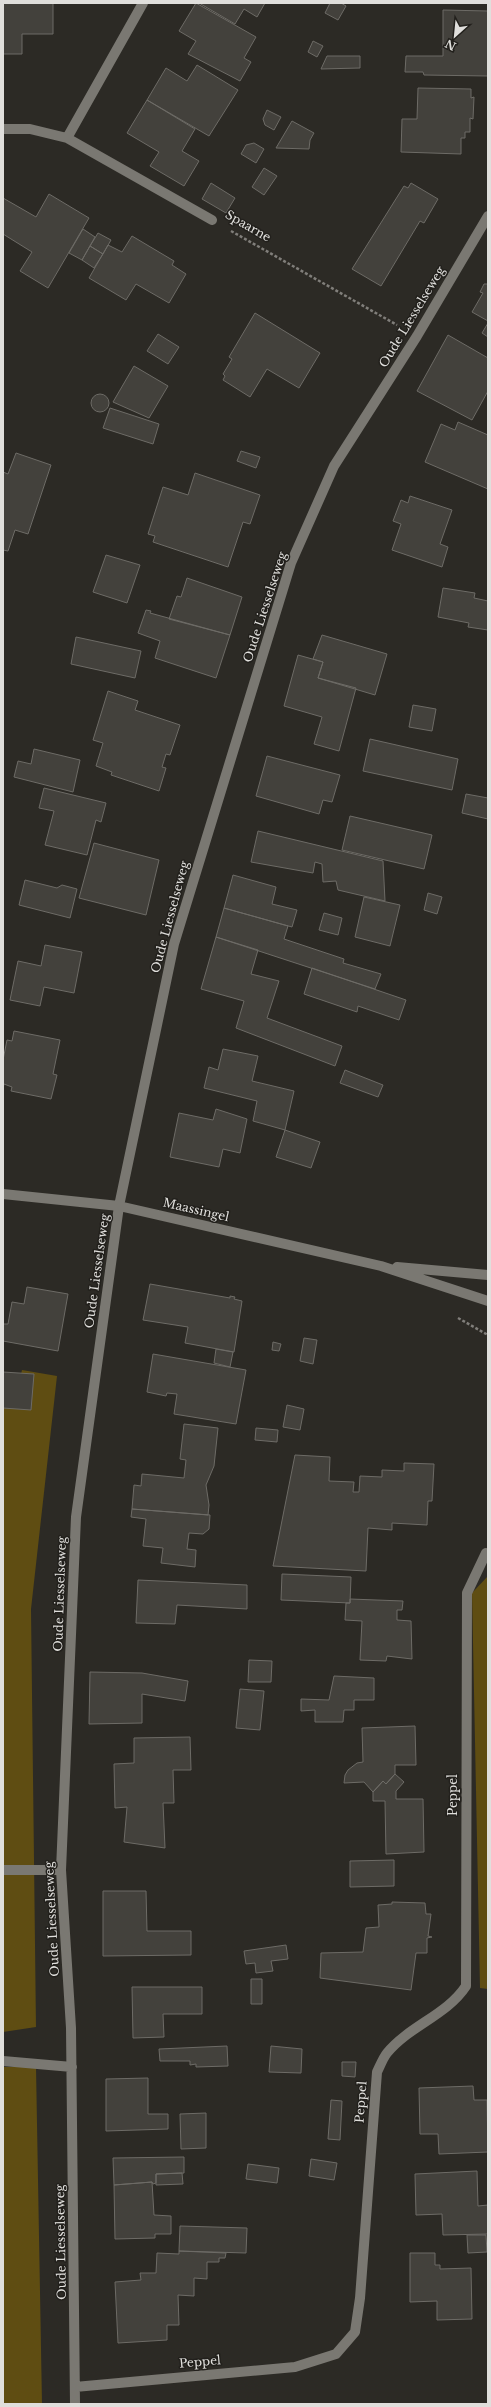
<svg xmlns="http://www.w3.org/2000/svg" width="491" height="2407" font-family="'Libre Baskerville',serif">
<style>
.green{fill:#5f4d12}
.building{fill:#43413c;stroke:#6d6b66}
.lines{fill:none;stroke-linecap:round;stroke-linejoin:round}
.path{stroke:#807e7a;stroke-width:2.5;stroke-dasharray:3 2;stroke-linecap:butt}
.minor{stroke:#7a7872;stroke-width:10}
.labels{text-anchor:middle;stroke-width:3;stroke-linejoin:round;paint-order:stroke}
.street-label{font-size:12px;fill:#e0dfdc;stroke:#22201c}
</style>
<rect width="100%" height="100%" fill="#2c2a25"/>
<path class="green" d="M22,1370L57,1376L31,1609L36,2027L3,2032V1406L15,1399Z
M488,1576V1989L480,1988L472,1593Z
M3,2067H36L42,2404H3Z"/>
<path class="building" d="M3,3H53V34H22V54H3Z
M196,3L256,37L244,58L251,62L240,81L188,54L196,41L179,31Z
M199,3H265L257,17L244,9L235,24Z
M330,3H341L346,6L338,20L325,13Z
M443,10L488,11V76L424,75L423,72H405L406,56H443Z
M313,41L323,46L317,57L308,52Z
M327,56H360V68L321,69Z
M197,65L238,90L209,136L147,100L166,68L187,81Z
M418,88L471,89V98L474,97L473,119L470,118V132H465V138H461V154L401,152L402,119H417Z
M147,100L195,129L182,151L199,161L184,186L150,166L159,152L127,133Z
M267,110L281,117L274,130L265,125L263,119Z
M292,121L314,133L310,140L309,149L276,148Z
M254,143L264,149L256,163L241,154L246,145Z
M264,168L277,176L264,195L252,187Z
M211,183L235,198L226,213L202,199Z
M411,183L438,199L424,223L420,221L381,286L352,269L404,186L408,188Z
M49,194L89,218L48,288L20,271L32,252L3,234V198L36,217Z
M83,229L95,237L82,260L69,253Z
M98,233L111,240L103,254L90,246Z
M132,236L174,261L172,265L186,274L169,303L136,284L126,300L89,278L108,245L122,252Z
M90,246L103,254L94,268L82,260Z
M484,284H488V321L472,312L483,293L480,292Z
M255,313L320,353L299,388L267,369L250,397L223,380L225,376L223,374L232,359L229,357Z
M488,323V337L482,333Z
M158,334L179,347L168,364L147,351Z
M448,335L488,358V391L472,420L417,391Z
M134,366L168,386L149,418L113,402Z
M91 403a9 9 0 1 1 18 0a9 9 0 1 1-18 0Z
M110,408L159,424L153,444L103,428Z
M458,422L488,435V489L425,462L441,424L455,430Z
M241,451L260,457L256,468L237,461Z
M16,453L51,465L28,534L15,530L8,551L3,550V472L8,474Z
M195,473L260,495L250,524L243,522L228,567L153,542L155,536L148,534L163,487L188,495Z
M410,496L452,510L440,544L448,547L442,567L392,550L401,524L393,521L401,500L408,503Z
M106,555L140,565L127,603L93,592Z
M187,578L242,597L230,635L169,619L177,596L181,597Z
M443,588L475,593L474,598L488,601V630L468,627L469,623L438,617Z
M146,610L151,611L150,613L230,635L216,678L155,658L160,641L138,633Z
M322,635L387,654L375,695L318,678L323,662L313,659Z
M76,637L141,651L135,678L71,664Z
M298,655L323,662L318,678L356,688L339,751L314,744L322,717L284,706Z
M108,691L138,701L135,710L180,725L170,755L166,754L162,767L166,768L159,791L111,775L112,772L96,766L103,743L93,740Z
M413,705L436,709L432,731L409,727Z
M370,739L458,759L452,790L363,771Z
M34,749L80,760L73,792L14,777L18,761L31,764Z
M267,756L340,775L332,802L323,800L319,814L256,796Z
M44,788L106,803L101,822L96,820L87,855L45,845L54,811L39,808Z
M466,794L488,798V819L462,813Z
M350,816L432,835L424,869L342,850Z
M258,831L383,861L385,901L338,890L336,881L323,882L322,864L315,862L313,873L251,862Z
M94,843L159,860L146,915L79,898Z
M233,875L276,887L272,904L297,910L292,927L224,908Z
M25,880L57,888L62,885L77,889L70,918L19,905Z
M428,893L442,897L437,914L424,910Z
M364,897L400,905L390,946L355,937Z
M224,908L288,926L284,939L344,959L343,963L381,974L375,989L216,937Z
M324,913L342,918L338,935L319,930Z
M216,937L258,950L251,974L279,981L267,1018L342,1046L335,1066L236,1028L244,1001L201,989Z
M45,945L82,952L74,993L44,987L40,1006L10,1000L18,961L41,966Z
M312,968L406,1000L399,1020L358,1006L357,1012L304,994Z
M14,1031L60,1040L53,1074L57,1075L51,1099L11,1091L12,1087L4,1084L3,1088V1060L7,1040L12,1041Z
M223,1049L258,1056L252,1081L294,1091L285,1130L253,1121L257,1101L204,1088L209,1067L218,1070Z
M345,1070L383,1085L378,1097L340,1083Z
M216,1109L247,1119L240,1153L223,1149L219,1167L170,1157L179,1113L213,1120Z
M285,1130L320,1142L311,1168L276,1157Z
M150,1284L230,1298V1296L235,1297L234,1299L242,1301L234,1352L185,1343L188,1327L143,1320Z
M27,1287L68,1294L58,1351L3,1341V1324H8L12,1302L24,1304Z
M304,1338L317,1340L313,1364L300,1361Z
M273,1342L281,1344L279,1351L272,1350Z
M216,1349L233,1352L230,1367L214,1363Z
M153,1354L246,1370L236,1424L174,1414L177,1394L167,1393L166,1396L147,1392Z
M3,1372L34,1374L31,1410L3,1408Z
M287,1405L304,1409L300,1430L283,1427Z
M184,1424L218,1428L214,1466L206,1485L209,1505L208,1515L132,1509L134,1485L141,1486L142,1474L184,1478L186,1460L180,1459Z
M256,1428L278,1430L277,1442L255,1440Z
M295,1455L330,1457L329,1481L354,1482L353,1492H359L360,1476L382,1477V1470L404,1471V1463L434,1464L432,1501H428L427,1525L392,1523V1530L368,1528L366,1571L273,1566Z
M132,1509L210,1515L209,1529L203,1534L189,1533L187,1549L196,1550L195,1567L161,1563L163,1548L143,1546L146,1519L131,1517Z
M282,1574L351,1577L350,1603L281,1600Z
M138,1580L247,1585V1609L177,1605L175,1624L136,1623Z
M350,1599L403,1601L402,1610H397V1620L411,1621L412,1659L387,1656L386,1661L360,1660L362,1621L345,1620L346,1603H350Z
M249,1660L272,1661L271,1682H248Z
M90,1672L142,1673L188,1681L185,1701L142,1694V1723L89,1724Z
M334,1676L374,1678V1700H354V1710H344L343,1722H315V1710L301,1711V1699L329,1700Z
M240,1689L264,1691L260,1730L236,1728Z
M415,1726L416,1765H395V1774L386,1784L383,1781L373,1792L364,1782L344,1783L345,1775L348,1770L357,1763L363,1762L362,1728Z
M190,1737L191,1770H173L174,1803H163L165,1848L124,1842L127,1807L115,1808L114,1764L134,1763V1738Z
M395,1774L404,1782L396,1791V1799H423L424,1852L386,1854L385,1801H373V1792L383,1781L386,1784Z
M394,1860V1886L350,1887V1861Z
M103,1891H146L147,1931H191V1955L103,1956Z
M392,1902L425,1903L426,1914H431L428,1936L432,1937L427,1938V1953H416L411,1990L320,1978L321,1953L363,1952L366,1928L379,1927L378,1905L392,1904Z
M286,1945L288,1959L271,1961L273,1971L256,1973L255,1963L246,1964L244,1951Z
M251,1979H262V2004H251Z
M132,1987H202V2014H163L164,2037L133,2038Z
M227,2046L228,2066L196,2067V2064L190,2065V2061H160L159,2049Z
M271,2046L302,2049L301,2073L269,2072Z
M342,2062H356L355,2077L342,2076Z
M148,2078V2114H168V2129L106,2131V2079Z
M473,2086L474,2100H487L488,2152L439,2154L438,2134H420L419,2088Z
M331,2100L342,2101L340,2140L328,2139Z
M206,2113V2148L181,2149L180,2114Z
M184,2157V2173L156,2174V2183L153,2184L152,2182L114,2185L113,2158Z
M311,2159L337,2163L334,2180L309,2176Z
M248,2164L279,2168L277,2183L246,2179Z
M477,2171L478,2206L488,2205V2234L443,2235L442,2214L416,2215L415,2174Z
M182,2173L183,2184L156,2185V2174Z
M152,2182L154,2215L171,2216V2234H155V2238L115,2239L114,2185Z
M180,2226L247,2228L246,2253L179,2251Z
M467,2235H486L487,2252L468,2253Z
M179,2251L226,2253L225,2258H219V2262H207V2279L194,2278V2296L178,2295L179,2325H167V2340L118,2343L115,2282L141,2280L140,2273H156L157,2253L179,2254Z
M410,2253H435V2265H440V2269L471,2268L472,2319L437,2320V2301L410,2302Z"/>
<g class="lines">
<path class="path" d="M231,231L397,325
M458,1318L488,1335"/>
<path class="minor" d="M3,129H30L67,138L212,220
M67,138L143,3
M3,1194L119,1206L381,1266L488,1301
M397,1267L488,1275
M3,1870H61
M3,2061L72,2067
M75,2387L295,2367L336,2354L355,2332L360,2298L377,2072C380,2066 383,2058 387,2053C409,2026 447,2015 466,1986L467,1593L486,1553
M75,2404L71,2028L61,1870L76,1517L119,1206L174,944L291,563L334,466L417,336L488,216"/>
</g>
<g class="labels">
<g class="street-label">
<text transform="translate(248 226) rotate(30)" y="4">Spaarne</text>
<text transform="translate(412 317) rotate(-59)" y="4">Oude Liesselseweg</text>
<text transform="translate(265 607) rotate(-72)" y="4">Oude Liesselseweg</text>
<text transform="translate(170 917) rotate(-75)" y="4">Oude Liesselseweg</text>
<text transform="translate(196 1210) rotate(13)" y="4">Maassingel</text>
<text transform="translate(97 1271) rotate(-82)" y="4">Oude Liesselseweg</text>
<text transform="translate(60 1594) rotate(-88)" y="4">Oude Liesselseweg</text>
<text transform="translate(453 1795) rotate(-90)" y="4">Peppel</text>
<text transform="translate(52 1919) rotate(-93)" y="4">Oude Liesselseweg</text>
<text transform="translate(361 2102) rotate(-86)" y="4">Peppel</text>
<text transform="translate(61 2242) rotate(-91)" y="4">Oude Liesselseweg</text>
<text transform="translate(200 2362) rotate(-5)" y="4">Peppel</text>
</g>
</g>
<rect width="491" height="2407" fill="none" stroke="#e0dfdc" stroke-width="8"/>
<g transform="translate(455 36) rotate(207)" stroke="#22201c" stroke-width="3" paint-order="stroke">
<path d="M0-3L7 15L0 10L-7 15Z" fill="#e0dfdc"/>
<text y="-6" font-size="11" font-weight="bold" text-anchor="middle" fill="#e0dfdc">N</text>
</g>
</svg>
